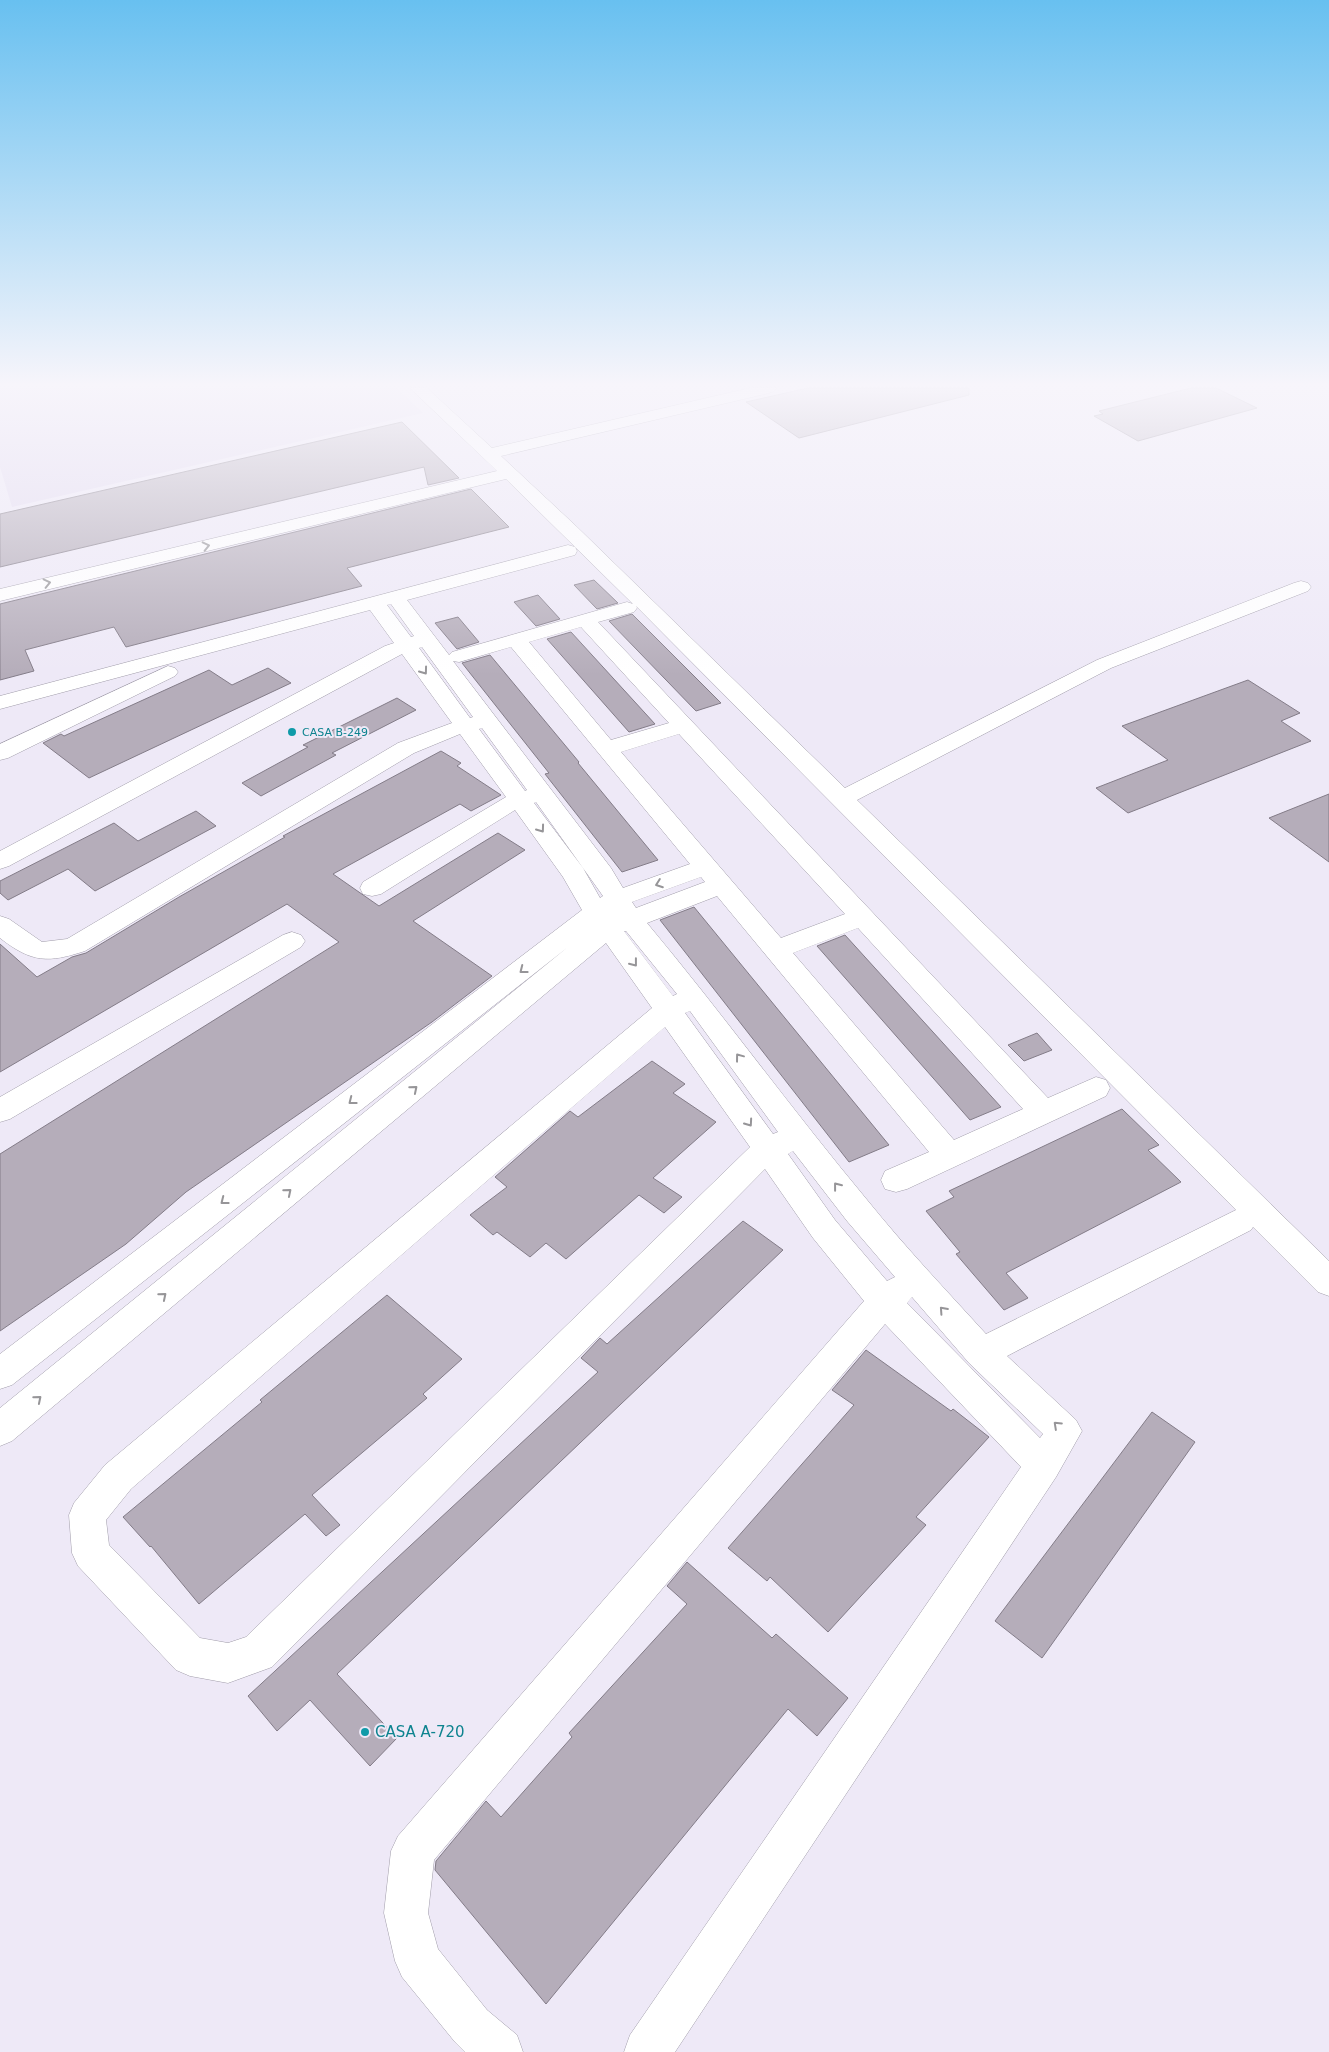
<svg xmlns="http://www.w3.org/2000/svg" width="1329" height="2052" font-family="'DejaVu Sans',sans-serif">
<style>
.built{fill:#e3dbf0}
.building{fill:#b5adba;stroke:#837c88}
.lines{fill:none;stroke-linecap:round;stroke-linejoin:round}
.minor-casing{stroke:#a19daa;stroke-width:1}
.minor{fill:#fff;fill-rule:evenodd}
.oneway{stroke:#969598}
.culture-dot{fill:#0f9aa8;stroke:#eee9f7;stroke-width:2}
.labels{text-anchor:middle;stroke-width:4;stroke-linejoin:round;paint-order:stroke}
.far-culture-label{font-size:11px;fill:#0d838f;stroke:#eee9f7;text-anchor:start}
.near-culture-label{font-size:15px;fill:#0d838f;stroke:#eee9f7;text-anchor:start}
</style>
<rect width="100%" height="100%" fill="#eee9f7"/>
<path class="built" d="M0,388H397L423,413L12,507L0,467Z"/>
<path class="building" d="M808,388H969V395L799,438L746,402Z
M1191,388H1216L1257,408L1138,441L1094,416L1103,414L1099,411Z
M402,422L459,478L428,485L424,467L0,567V514Z
M471,489L509,527L347,568L362,586L126,647L114,627L25,650L34,671L0,680V604Z
M594,580L618,603L597,609L574,585Z
M538,595L560,619L536,626L514,602Z
M632,614L721,703L696,711L609,621Z
M458,617L479,642L457,649L435,623Z
M571,632L655,724L629,732L547,639Z
M490,655L579,762L578,763L658,860L622,872L545,774L549,773L462,663Z
M268,668L291,683L89,778L43,743L61,734L64,736L209,670L232,685Z
M1248,680L1300,713L1281,721L1311,741L1128,813L1096,788L1168,760L1122,726Z
M397,698L416,710L332,753L336,755L261,796L242,783L308,747L303,745Z
M441,751L461,763L457,766L501,795L471,811L460,804L333,874L379,906L498,833L525,850L413,921L492,976L432,1022L186,1192L126,1244L0,1331V1154L339,942L287,904L0,1072V944L37,977L72,957L86,953L179,897L285,837L283,836Z
M1329,794V862L1269,818Z
M196,811L216,826L95,891L68,869L8,900L0,893V881L114,823L138,841Z
M694,907L889,1145L849,1162L660,920Z
M845,935L1001,1107L970,1120L817,946Z
M1037,1033L1052,1050L1024,1061L1008,1045Z
M652,1061L685,1084L673,1093L716,1122L653,1178L682,1197L664,1213L639,1195L566,1259L546,1243L530,1257L497,1232L493,1235L470,1215L507,1187L495,1177L570,1111L578,1117Z
M1122,1109L1159,1145L1148,1150L1181,1182L1006,1273L1028,1298L1004,1310L956,1254L960,1252L926,1211L954,1197L949,1191Z
M743,1221L783,1250L337,1674L397,1738L370,1766L310,1700L277,1731L248,1696L598,1372L581,1358L600,1338L607,1344Z
M387,1295L462,1359L423,1394L427,1398L312,1495L340,1525L326,1536L305,1514L199,1604L151,1546L150,1547L123,1517L262,1402L260,1400Z
M866,1350L951,1411L953,1409L989,1437L916,1517L926,1525L828,1632L770,1577L767,1581L728,1548L854,1405L832,1390Z
M1152,1412L1195,1442L1042,1658L995,1621Z
M687,1562L772,1638L776,1634L848,1698L817,1736L788,1709L546,2004L435,1870L436,1861L486,1801L501,1817L572,1737L569,1733L687,1604L667,1586Z"/>
<g class="lines">
<defs>
<path id="minor" d="M410,388H427L492,448L750,388H777L774,391L769,393L501,456L576,526L845,788L1097,660L1294,583L1301,581L1308,583L1311,587L1308,591L1111,668L857,800L1329,1261V1296L1318,1292L1253,1227L1251,1230L1007,1356L1076,1420L1082,1431L1056,1477L675,2052H624L630,2035L1021,1467L885,1324L434,1860L428,1913L438,1949L487,2010L517,2035L523,2052H465L455,2042L402,1977L395,1961L384,1913L391,1851L398,1836L864,1301L813,1238L765,1169L272,1667L228,1683L190,1676L176,1670L78,1566L72,1553L69,1515L74,1503L105,1465L652,1008L606,943L12,1441L0,1446V1408L568,947L12,1385L0,1389V1354L582,910L563,877L515,810L381,894L372,896L363,894L360,888L363,882L506,797L460,734L414,753L85,951C48,963 32,963 0,938V916L9,919L42,942L67,939L398,743L452,723L402,654L9,866L0,869V851L385,646L394,643L370,610L0,709V696L568,545L575,547L577,551L575,555L407,600L449,655L452,652L627,602L633,604L506,479L0,601V589L497,471ZM391,604L414,636L411,637L387,605ZM636,606L1236,1210L986,1334C946,1290 905,1247 868,1201C792,1110 723,1014 647,923L717,896L929,1152L885,1171L881,1180L885,1189L896,1192L907,1189L1106,1096L1110,1088L1106,1080L1096,1077L1048,1098L598,622L634,612L637,608ZM581,627L669,723L611,740L529,642ZM422,647L473,717L470,718L419,648ZM511,647L690,864L623,888L611,868L453,661L459,662ZM482,728L527,790L525,791L479,729ZM679,734L845,914L781,938L621,752ZM536,802L603,896L600,898L583,868L534,803ZM701,877L705,882L636,908L632,902ZM858,928L1023,1109L954,1140L793,953ZM624,931H626L677,994L673,996ZM690,1011L778,1132L773,1134L685,1013ZM665,1027L750,1147L246,1637L228,1643L200,1638L109,1545L106,1520L131,1489ZM793,1151L847,1221L895,1277L887,1281L835,1220L788,1154ZM912,1297L969,1363L1043,1434L1040,1438L907,1303Z
M168,666L175,668L178,672L175,676L8,758L0,760V744Z
M292,932L301,935L305,941L301,947L10,1119L0,1122V1097L283,935Z"/>
</defs>
<use href="#minor" class="minor-casing"/>
<use href="#minor" class="minor"/>
</g>
<defs><path id="oneway-chevron" d="M-2-3.5L2.5 0L-2 3.5" fill="none" stroke-width="1.6" stroke-linecap="round" stroke-linejoin="round" transform="scale(1.25)"/></defs>
<g class="oneway">
<use href="#oneway-chevron" transform="translate(206 546) rotate(-13)"/>
<use href="#oneway-chevron" transform="translate(47 583) rotate(-13)"/>
<use href="#oneway-chevron" transform="translate(424 671) rotate(54)"/>
<use href="#oneway-chevron" transform="translate(541 829) rotate(54)"/>
<use href="#oneway-chevron" transform="translate(659 884) rotate(160)"/>
<use href="#oneway-chevron" transform="translate(634 963) rotate(52)"/>
<use href="#oneway-chevron" transform="translate(523 970) rotate(142)"/>
<use href="#oneway-chevron" transform="translate(739 1057) rotate(-127)"/>
<use href="#oneway-chevron" transform="translate(414 1089) rotate(-40)"/>
<use href="#oneway-chevron" transform="translate(352 1101) rotate(142)"/>
<use href="#oneway-chevron" transform="translate(749 1123) rotate(55)"/>
<use href="#oneway-chevron" transform="translate(837 1186) rotate(-128)"/>
<use href="#oneway-chevron" transform="translate(288 1192) rotate(-40)"/>
<use href="#oneway-chevron" transform="translate(224 1201) rotate(142)"/>
<use href="#oneway-chevron" transform="translate(163 1296) rotate(-40)"/>
<use href="#oneway-chevron" transform="translate(943 1310) rotate(-132)"/>
<use href="#oneway-chevron" transform="translate(38 1399) rotate(-40)"/>
<use href="#oneway-chevron" transform="translate(1057 1425) rotate(-137)"/>
</g>
<linearGradient id="sky" x2="0" y2="1"><stop stop-color="#68c0f0"/><stop offset="0.57" stop-color="#f7f5fb"/><stop offset="1" stop-color="#f7f5fb" stop-opacity="0"/></linearGradient>
<rect width="1329" height="675" fill="url(#sky)"/>
<g class="culture-dot">
<circle cx="292" cy="732" r="5"/>
<circle cx="365" cy="1732" r="5"/>
</g>
<g class="labels">
<g class="far-culture-label">
<text x="302" y="736">CASA B-249</text>
</g>
<g class="near-culture-label">
<text x="375" y="1737">CASA A-720</text>
</g>
</g>
</svg>
